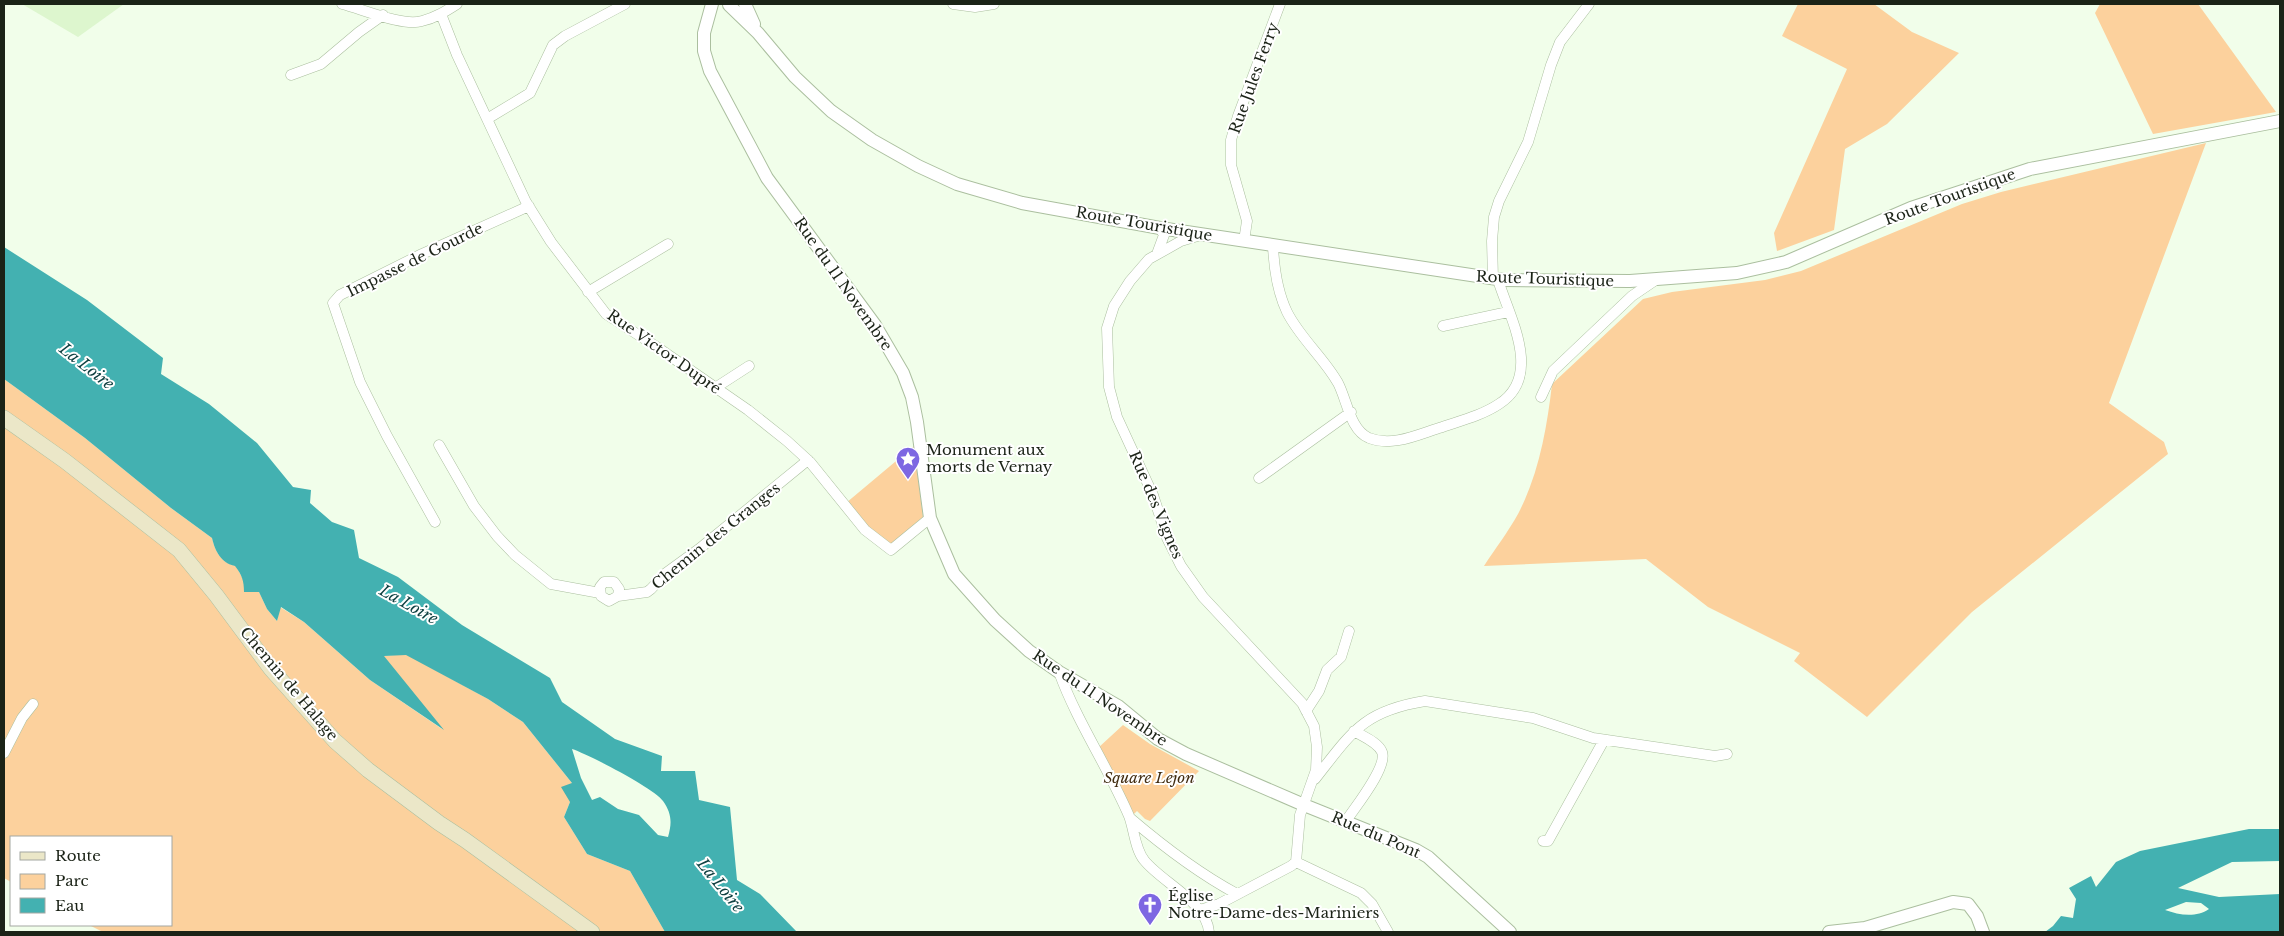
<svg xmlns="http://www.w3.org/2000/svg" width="2284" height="936" font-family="'Libre Baskerville',serif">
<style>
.built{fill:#ddf6ce}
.green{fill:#fcd19d}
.water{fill:#43b1b1;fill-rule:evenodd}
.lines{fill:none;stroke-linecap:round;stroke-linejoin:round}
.minor-casing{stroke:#abbf9f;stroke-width:11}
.tertiary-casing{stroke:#abbf9f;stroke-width:14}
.secondary-casing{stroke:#abbf9f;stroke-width:16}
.minor{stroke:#fff;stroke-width:10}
.tertiary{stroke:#fff;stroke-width:12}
.secondary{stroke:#ebe7c8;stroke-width:15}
.labels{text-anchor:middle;stroke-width:4;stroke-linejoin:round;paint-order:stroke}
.street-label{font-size:15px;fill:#1b2317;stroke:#fff}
.poi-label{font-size:15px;fill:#1b2317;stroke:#fff;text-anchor:start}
.park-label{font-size:15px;font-style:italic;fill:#422d12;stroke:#fff}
.water-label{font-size:16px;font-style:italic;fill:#114243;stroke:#fff}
</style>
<rect width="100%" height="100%" fill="#f1feea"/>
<path class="built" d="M22,4H124L78,37Z"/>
<path class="green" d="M1798,4H1874L1912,32L1959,53L1887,124L1845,149L1834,230L1777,251L1774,233L1847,69L1782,36Z
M2100,4H2198L2276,112L2153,134L2095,13Z
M2206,143L2109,403L2164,442L2168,454L1972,612L1867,717L1794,661L1800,653L1708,607L1646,559L1484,566C1495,549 1508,532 1518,514C1539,474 1547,428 1552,384L1643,299L1672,292L1765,280L1801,271L1962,204L2001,192Z
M4,379L85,438L171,508L212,538C215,551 221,563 236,566L244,581L259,592L267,609L277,621L280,607L304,622L370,680L442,729L383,656L406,654L488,699L523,722L572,783L570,802L564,817L587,854L630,871L665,932H154L101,931L89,925H171V837H11V882L4,878Z
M914,446L923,517L891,544L867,528L846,503Z
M1123,725L1150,744L1199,771L1150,821L1145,819L1137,811L1133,815L1098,748Z"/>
<path class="water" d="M4,247L87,300L163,358L161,374L209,404L257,443L293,487L311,490L310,503L332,522L354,530L359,558L398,577L462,625L550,678L562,702L615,739L662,756L661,771H695L699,800L730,807L737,880L760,894L797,932H665L630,871L587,854L564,817L570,802L561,787L572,783L523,722L488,699L406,655L384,656L444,730L370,680L304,622L281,607L277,621L267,609L259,592H244C244,581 242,575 235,566C221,563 215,551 212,538L171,508L85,438L4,379ZM572,749C588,754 655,789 663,801C672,814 672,823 668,837L658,835L639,815L618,809L600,797L592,800L581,778Z
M2249,829H2280V861L2232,862L2178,888L2219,897L2280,894V932H2045L2053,926L2061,916L2073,918L2076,899L2069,888L2091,876L2096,887L2116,862L2140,851ZM2186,902L2201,903L2209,909C2196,918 2179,915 2165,910Z"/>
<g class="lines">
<defs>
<path id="minor" d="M342,4C362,9 403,27 422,21C435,18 446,11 457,4
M953,4L975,7L994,4
M441,14L457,55L526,202L551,242L606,314L657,347L748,410L787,441L810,462L865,530L891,550L930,518
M291,75L321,64L359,32L383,15
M487,119L530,93L553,45L565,36L625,4
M1244,241L1247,221L1231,165V140L1238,116L1280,4
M1273,246C1274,268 1277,291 1287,312C1300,338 1324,358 1338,383C1347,400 1350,430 1369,438C1392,447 1417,435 1439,428C1459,421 1481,416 1499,404C1543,376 1510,318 1498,280
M1157,254L1164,235L1160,228
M1493,279L1492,241L1494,217L1499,201L1528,142L1551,65L1560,42L1589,4
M588,292L668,244
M1443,326L1508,312
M715,388L749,366
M1541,397L1553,371L1632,296L1657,279
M439,445L474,506L497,536L515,555L551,584L600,593
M1259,478L1351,412
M435,522L387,436L360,382L333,303L340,295L422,254L529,206
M618,596L619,589L614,582H604L600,587L601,596L609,601L618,596L647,592L651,589L666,573L699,549L808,460
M1059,672C1077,722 1108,767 1129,816C1134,829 1135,849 1144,860C1161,882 1207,902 1209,932
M1306,711L1319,691L1327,670L1341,657L1349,631
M4,753L22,718L33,704
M1315,779C1352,732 1363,711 1425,701L1533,718L1593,738L1715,756L1727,754
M1130,818C1164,847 1198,873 1237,894
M1346,821C1355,807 1388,767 1382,752C1378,742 1362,736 1354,731
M1543,841H1548L1604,740
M1296,862L1361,893L1372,904L1388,932
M1200,910L1219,904L1291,866L1296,862L1300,815L1316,770L1317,747L1314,726L1302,703L1203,597L1181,566L1167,538L1153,495L1117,417L1109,387L1107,328L1114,306L1130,281L1149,259L1181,241L1201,235"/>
<path id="tertiary" d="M712,4L704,33V51L710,71L767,178L875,325L903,373L912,397L917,422L930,518L954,574L995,620L1029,651L1059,672L1118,706L1158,739L1186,754L1304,805L1416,850L1428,857L1510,932
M745,4L754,24
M729,5L758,33L795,77L831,111L872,140L918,166L957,184L1022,203L1160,228L1504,280L1630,281L1737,273L1786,262L1911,208L2030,169L2280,121
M1829,932L1865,928L1953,902L1968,904L1977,916L1983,932"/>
<path id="secondary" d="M4,418L65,461L179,550L216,595L271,669L335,741L368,770L439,823L465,840L592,932"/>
</defs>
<use href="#minor" class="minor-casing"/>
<use href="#tertiary" class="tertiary-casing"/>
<use href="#secondary" class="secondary-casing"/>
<use href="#minor" class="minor"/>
<use href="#tertiary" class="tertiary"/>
<use href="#secondary" class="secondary"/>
</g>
<defs>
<symbol id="sight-pin" viewBox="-11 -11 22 30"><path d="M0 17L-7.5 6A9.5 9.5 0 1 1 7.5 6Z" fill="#7d67e2" stroke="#fff"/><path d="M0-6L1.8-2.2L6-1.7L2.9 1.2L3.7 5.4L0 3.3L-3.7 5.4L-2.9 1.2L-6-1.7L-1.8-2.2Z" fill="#fff"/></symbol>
<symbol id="church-pin" viewBox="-11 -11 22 30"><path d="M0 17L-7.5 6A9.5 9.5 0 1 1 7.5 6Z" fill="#7d67e2" stroke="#fff"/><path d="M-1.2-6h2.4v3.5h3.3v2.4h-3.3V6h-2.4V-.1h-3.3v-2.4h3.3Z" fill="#fff"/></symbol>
</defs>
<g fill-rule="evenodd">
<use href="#sight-pin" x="894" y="445" width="28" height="38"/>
<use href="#church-pin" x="1136" y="891" width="28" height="38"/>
</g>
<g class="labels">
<g class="street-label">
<text transform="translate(1254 78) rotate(-70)" y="5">Rue Jules Ferry</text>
<text transform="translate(1950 197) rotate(-20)" y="5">Route Touristique</text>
<text transform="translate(1144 224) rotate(10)" y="5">Route Touristique</text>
<text transform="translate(415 260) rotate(-26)" y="5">Impasse de Gourde</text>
<text transform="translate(1545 279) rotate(2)" y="5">Route Touristique</text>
<text transform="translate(843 284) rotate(55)" y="5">Rue du 11 Novembre</text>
<text transform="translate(664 352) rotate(35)" y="5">Rue Victor Dupré</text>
<text transform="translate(1156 505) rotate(67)" y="5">Rue des Vignes</text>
<text transform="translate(716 536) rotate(-39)" y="5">Chemin des Granges</text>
<text transform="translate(289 684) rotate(50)" y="5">Chemin de Halage</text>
<text transform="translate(1100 698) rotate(34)" y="5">Rue du 11 Novembre</text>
<text transform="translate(1376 835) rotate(23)" y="5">Rue du Pont</text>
</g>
<g class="poi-label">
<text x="926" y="455">Monument aux<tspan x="926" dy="17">morts de Vernay</tspan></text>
<text x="1168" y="901">Église<tspan x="1168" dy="17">Notre-Dame-des-Mariniers</tspan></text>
</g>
<g class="park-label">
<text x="1149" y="783">Square Lejon</text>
</g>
<g class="water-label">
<text transform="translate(87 366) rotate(38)" y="6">La Loire</text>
<text transform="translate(409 604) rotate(29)" y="6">La Loire</text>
<text transform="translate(721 885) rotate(51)" y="6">La Loire</text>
</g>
</g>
<rect width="2284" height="936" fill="none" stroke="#1b2317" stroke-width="10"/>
<rect x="10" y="836" width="162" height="90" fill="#ffffff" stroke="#a4a7a2"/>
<rect x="20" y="852" width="25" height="8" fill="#ebe7c8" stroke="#a4a7a2"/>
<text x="55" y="861" font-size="15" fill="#1b2317">Route</text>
<rect x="20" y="874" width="25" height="15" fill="#fcd19d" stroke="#a4a7a2"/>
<text x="55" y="886" font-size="15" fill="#1b2317">Parc</text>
<rect x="20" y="898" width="25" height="15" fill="#43b1b1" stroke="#a4a7a2"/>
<text x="55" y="911" font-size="15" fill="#1b2317">Eau</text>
</svg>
